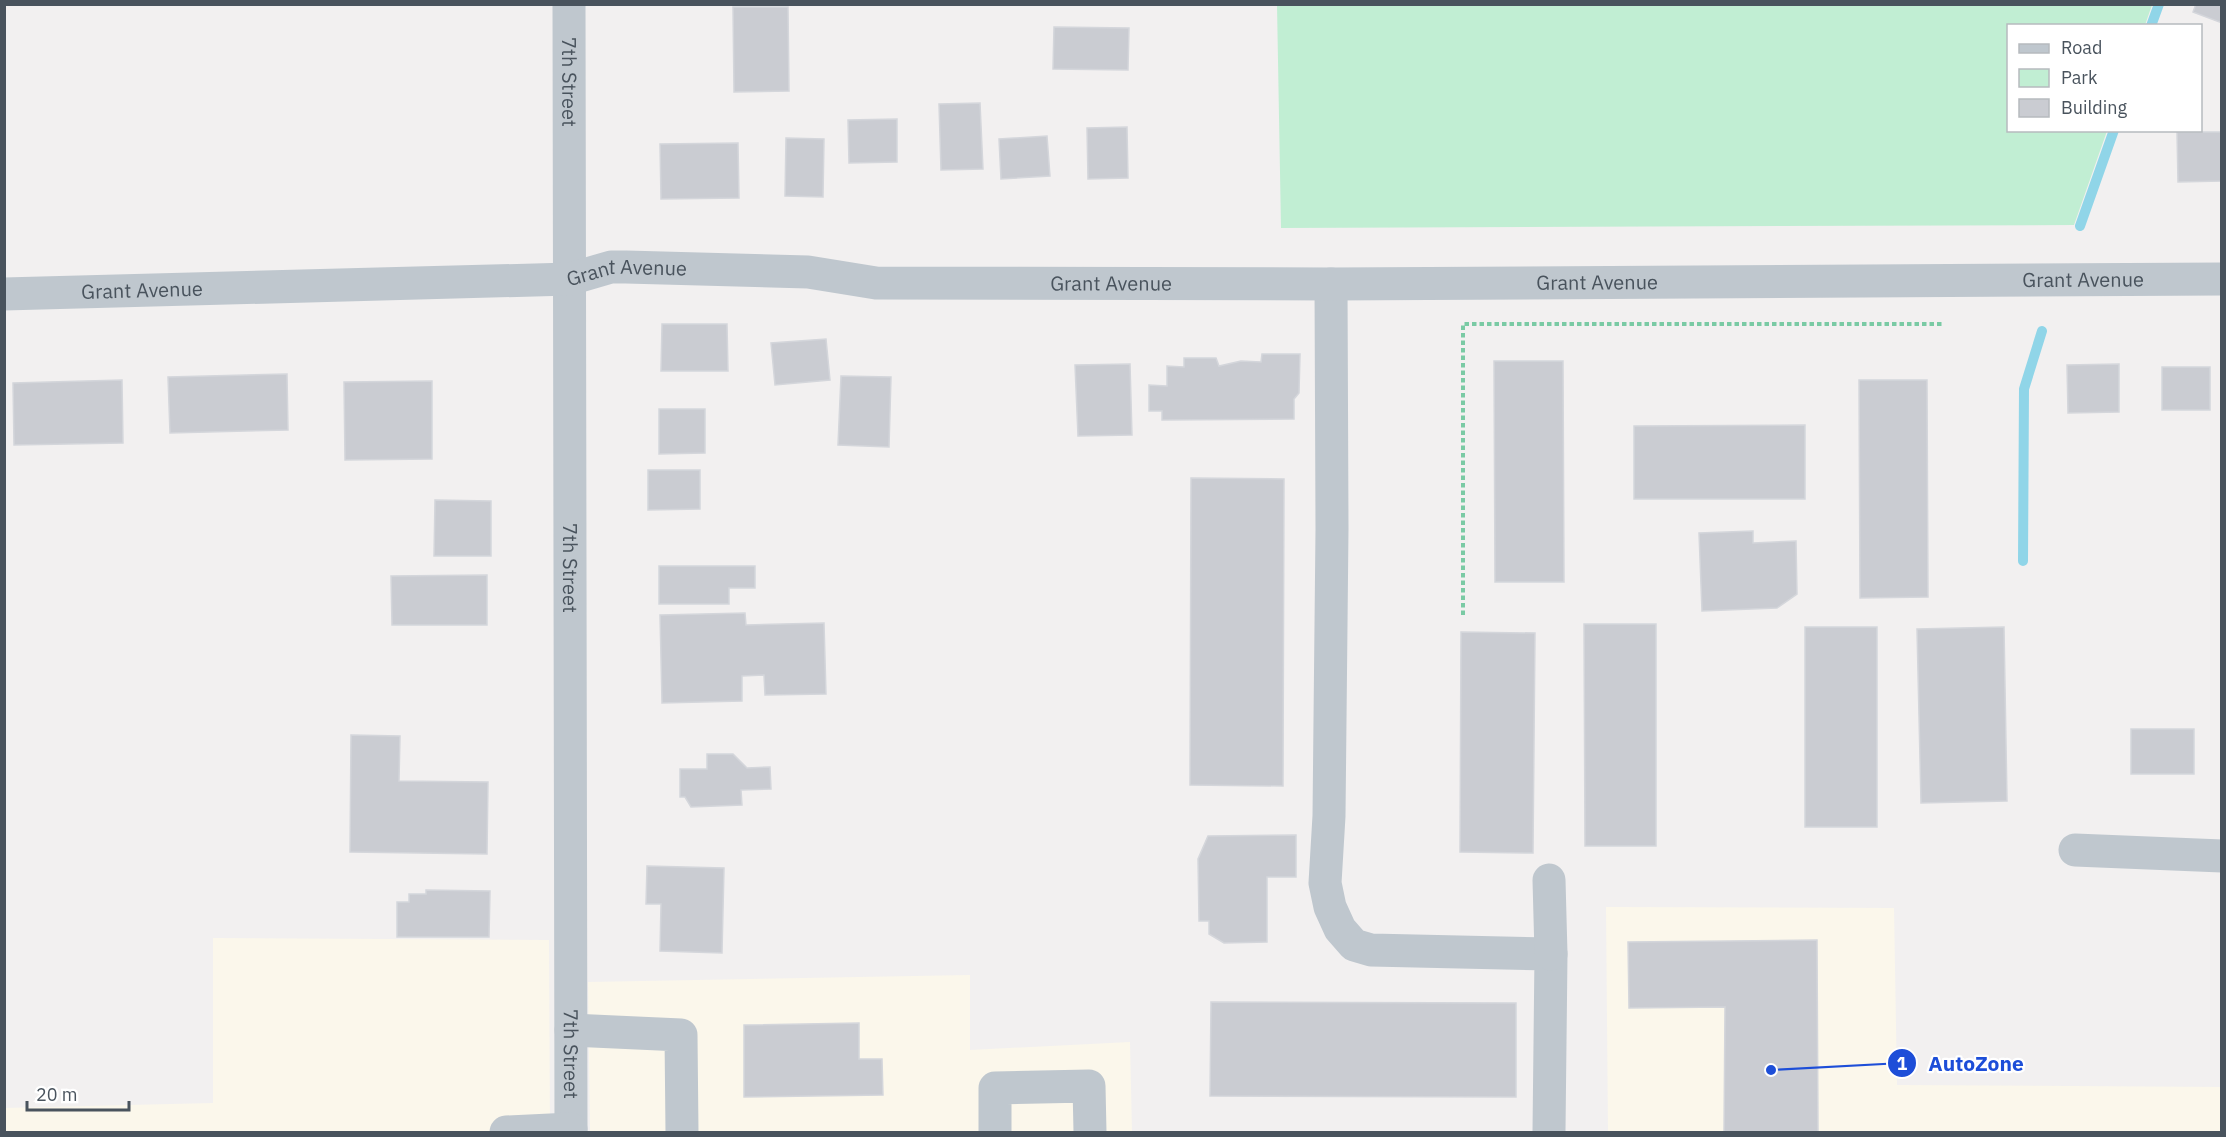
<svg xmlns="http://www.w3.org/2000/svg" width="2226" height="1137" font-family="'IBM Plex Sans',sans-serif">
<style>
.commercial{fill:#fbf7eb}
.green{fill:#c1eed3}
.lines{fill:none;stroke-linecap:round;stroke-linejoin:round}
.stream{stroke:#90d5e8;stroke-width:10}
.building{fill:#caccd2;stroke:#d4d6db;stroke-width:1.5}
.path{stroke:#7acaa4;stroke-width:4;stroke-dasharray:4.5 3;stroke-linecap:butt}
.minor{stroke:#bfc7ce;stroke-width:33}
.labels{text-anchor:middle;stroke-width:4.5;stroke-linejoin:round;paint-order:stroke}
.street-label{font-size:20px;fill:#49535d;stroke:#fff}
.leader{fill:none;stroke:#1d4ed8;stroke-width:2}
.callout-dot{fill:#1d4ed8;stroke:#fff;stroke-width:2}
.mark-label{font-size:18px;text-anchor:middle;font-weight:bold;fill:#fff}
.callout-label{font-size:21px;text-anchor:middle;font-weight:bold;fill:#1d4ed8;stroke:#fff;stroke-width:4.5;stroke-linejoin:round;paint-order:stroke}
</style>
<rect width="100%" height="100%" fill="#f2f0f0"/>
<path class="commercial" d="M1606,907L1894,908L1897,1085L2221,1087V1132H1608Z
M213,938L549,940L550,1132H5L4,1108L213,1103Z
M970,975V1050L1130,1042L1132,1132H590L588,982Z"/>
<path class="green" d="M1277,5V4L2152,5L2145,25L2008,26V130L2107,131L2074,225L1281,228Z"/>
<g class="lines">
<path class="stream" d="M2151,26L2159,4
M2080,226L2114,130
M2023,561L2024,389L2042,331"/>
</g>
<path class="building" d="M2196,4H2222V23L2193,12Z
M733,7H788L789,91L734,92Z
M1054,27L1129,28L1128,70L1053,69Z
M980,103L983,169L941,170L939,104Z
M897,119V162L849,163L848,120Z
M1127,127L1128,178L1088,179L1087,128Z
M2177,132H2222V181L2178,182Z
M1047,136L1050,176L1001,179L999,139Z
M786,138L824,139L823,197L785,196Z
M738,143L739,198L661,199L660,144Z
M662,324H727L728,371H661Z
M826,339L830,380L775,385L771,343Z
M1262,354H1300L1299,393L1294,399V419L1162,420V411H1149V385L1167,386V366L1184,367V358H1216L1219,366L1241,361L1261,362Z
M1494,361H1563L1564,582H1495Z
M1130,364L1132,435L1078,436L1075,365Z
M2119,364V412L2068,413L2067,365Z
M2162,367H2210V410H2162Z
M287,374L288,430L170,433L168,377Z
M841,376L891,377L889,447L838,445Z
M122,380L123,443L14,445L13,383Z
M1859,380H1927L1928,597L1860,598Z
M432,381V459L345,460L344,382Z
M659,409H705V453L659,454Z
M1805,425V499H1634V426Z
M648,470H700V509L648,510Z
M1191,478L1284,479L1283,786L1190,785Z
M435,500L491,501V556H434Z
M1753,531V543L1796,541L1797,594L1777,608L1702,611L1699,533Z
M659,566H755V588H729V604H659Z
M487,575V625H392L391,576Z
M745,613L746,625L824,623L826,694L765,695L764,675L742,676V701L662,703L660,615Z
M1584,624H1656V846H1585Z
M1805,627H1877V827H1805Z
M2004,627L2007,801L1921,803L1917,629Z
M1461,632L1535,633L1533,853L1460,852Z
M2131,729H2194V774H2131Z
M351,735L400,736L399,781L488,782L487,854L350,852Z
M707,754H733L747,768L770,767L771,789L741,790L742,805L691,807L685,797H680V769H707Z
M1296,835V877H1267V942L1224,943L1209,934V921H1199L1198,859L1208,836Z
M647,866L724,868L722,953L660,951L661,904H646Z
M426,890L490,891L489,937H397V902H409V894H426Z
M1817,940L1818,1132H1724L1725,1007L1629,1008L1628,942Z
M1211,1002L1516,1003V1097L1210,1096Z
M859,1023V1059H882L883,1095L744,1097V1025Z"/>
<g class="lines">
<path class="path" d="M1463,615V324H1943"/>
<g class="minor">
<path id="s1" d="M569,4L571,1132"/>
<path d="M1331,284L1332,529L1329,816L1325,883L1330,907L1340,929L1354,945L1371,950L1551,954L1549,1131"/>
<path id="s2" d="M4,294L570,279L611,267H626L808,272L876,283L1331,284L2222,279"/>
<path d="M2075,850L2222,856"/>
<path d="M1549,880L1551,954"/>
<path d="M571,1030L681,1035L682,1132"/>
<path d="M506,1132L571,1129"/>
<path d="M995,1132V1088L1089,1086L1090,1132"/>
</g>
</g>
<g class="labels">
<g class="street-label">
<text dy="7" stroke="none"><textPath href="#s1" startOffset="78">7th Street</textPath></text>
<text dy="7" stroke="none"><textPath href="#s2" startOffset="624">Grant Avenue</textPath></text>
<text dy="7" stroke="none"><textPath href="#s2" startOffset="2082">Grant Avenue</textPath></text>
<text dy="7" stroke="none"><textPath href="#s2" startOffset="1596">Grant Avenue</textPath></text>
<text dy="7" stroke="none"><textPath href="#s2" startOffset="1110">Grant Avenue</textPath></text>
<text dy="7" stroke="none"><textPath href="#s2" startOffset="138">Grant Avenue</textPath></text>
<text dy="7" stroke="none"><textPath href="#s1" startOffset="564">7th Street</textPath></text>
<text dy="7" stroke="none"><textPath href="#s1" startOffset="1050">7th Street</textPath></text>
</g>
</g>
<path class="leader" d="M1771 1070L1902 1063"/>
<g class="callout-dot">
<circle cx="1771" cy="1070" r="6"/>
<circle cx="1902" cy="1063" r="15"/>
</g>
<g class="mark-label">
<text x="1902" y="1070">1</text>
</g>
<g class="callout-label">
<text x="1976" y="1071">AutoZone</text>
</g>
<rect width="2226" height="1137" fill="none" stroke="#49535d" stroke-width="12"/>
<rect x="2007" y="24" width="195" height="108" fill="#ffffff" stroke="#b6babe" stroke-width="1.5"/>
<rect x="2019" y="44" width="30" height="9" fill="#bfc7ce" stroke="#b6babe" stroke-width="1.5"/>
<text x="2061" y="54" font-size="18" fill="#49535d">Road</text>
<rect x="2019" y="69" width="30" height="18" fill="#c1eed3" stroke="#b6babe" stroke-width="1.5"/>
<text x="2061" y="84" font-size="18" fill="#49535d">Park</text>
<rect x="2019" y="99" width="30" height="18" fill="#caccd2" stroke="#b6babe" stroke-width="1.5"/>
<text x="2061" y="114" font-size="18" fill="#49535d">Building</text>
<path d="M27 1101v9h102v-9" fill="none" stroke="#49535d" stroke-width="3"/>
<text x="36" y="1101" font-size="18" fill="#49535d" stroke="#ffffff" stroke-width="4.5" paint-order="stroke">20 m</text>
</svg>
